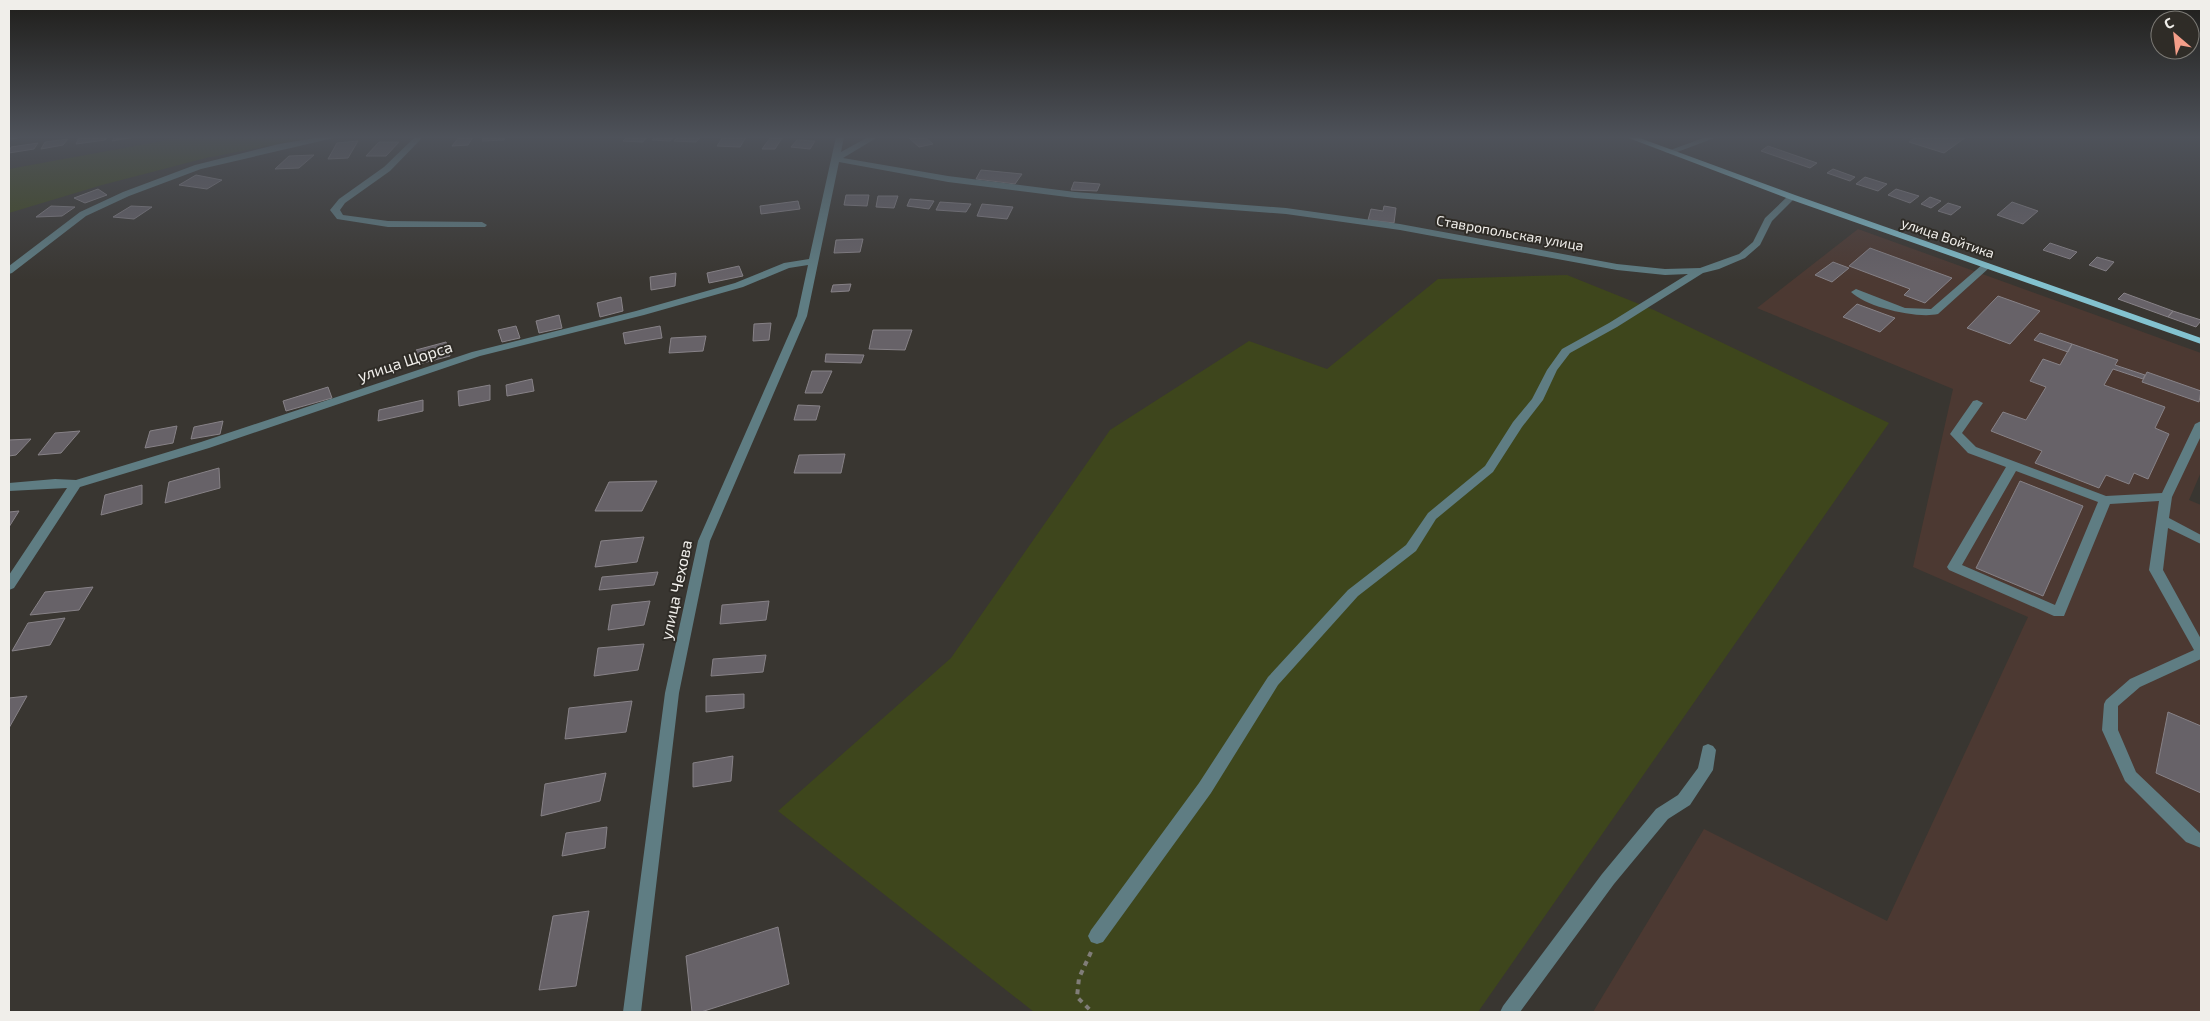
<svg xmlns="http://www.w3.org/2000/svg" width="2210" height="1021" font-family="'Exo 2',sans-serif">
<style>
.industrial{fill:#4c3932}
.green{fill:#3e461c}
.building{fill:#676268;stroke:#878287}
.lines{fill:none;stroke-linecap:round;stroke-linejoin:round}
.path{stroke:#807d78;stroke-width:4;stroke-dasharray:5 5;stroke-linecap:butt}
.minor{fill:#5f7d83;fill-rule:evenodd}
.major{fill:#83c2cf;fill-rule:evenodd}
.labels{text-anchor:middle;stroke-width:4;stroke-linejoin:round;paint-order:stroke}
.far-street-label{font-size:14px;fill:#f0eeea;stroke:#2f2c27}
.street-label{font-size:16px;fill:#f0eeea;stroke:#2f2c27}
</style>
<rect width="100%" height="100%" fill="#393631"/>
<path class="industrial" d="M1858,229L2201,353V472L2189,500L2201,505V1012H1593L1704,829L1887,921L2028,617L1913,567L1953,389L1757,308Z"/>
<path class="green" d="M184,137H315L206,158L102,185L9,213V169Z
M1567,275L1654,310L1889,423L1478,1012H1034L778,811L951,658L1110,430L1249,341L1327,369L1438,279Z"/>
<path class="building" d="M92,137H108L105,140L76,144L79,138Z
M115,137H135L112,141Z
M459,137H473L468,145L452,146Z
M484,137H506L504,140L482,141Z
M627,137H647L643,142L623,141Z
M655,137H673L670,141L652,140Z
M678,137H701L696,142L674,141Z
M723,137H746L740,147L717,146Z
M915,137H925L933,144L919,147L909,138Z
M1916,137H1966L1944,153L1909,142Z
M770,138H782L775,149H762Z
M68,139L63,145L41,149L45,142Z
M797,140L815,141L810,149L791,147Z
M358,141L348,158L328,159L337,143Z
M379,142H399L386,156H366Z
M38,143L34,149L9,153L11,147Z
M1768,146L1817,163L1810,168L1761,151Z
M314,155L299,168L275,169L289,156Z
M1833,169L1855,177L1850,181L1827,173Z
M981,170L1022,174L1015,184L976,179Z
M196,175L222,180L207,189L179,185Z
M1865,177L1887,184L1878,191L1856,184Z
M1074,182L1100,184L1097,191L1071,190Z
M98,189L107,195L85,203L74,198Z
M1896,189L1919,196L1910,203L1888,195Z
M846,195H869L867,206L844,205Z
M878,196H898L894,208L876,207Z
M1930,197L1941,201L1931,208L1921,204Z
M910,199L934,201L929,209L907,206Z
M798,201L800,209L761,214L760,206Z
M940,202L971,204L966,212L936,210Z
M2012,202L2038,211L2023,224L1997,215Z
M1948,203L1961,207L1951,215L1938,211Z
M982,204L1013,207L1007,219L977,216Z
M51,206L75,207L62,216L36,217Z
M131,206L152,207L134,219L113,217Z
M1384,206L1396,208L1394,223L1368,220L1371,209L1383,211Z
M863,239L860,252L834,253L836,240Z
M2050,243L2077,252L2070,259L2043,250Z
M1870,248L1952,278L1925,303L1904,295L1910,289L1849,266Z
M2097,257L2114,262L2106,271L2089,265Z
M1833,262L1849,268L1832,282L1815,275Z
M739,266L743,276L709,283L707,273Z
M676,273L675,286L651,290L650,277Z
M851,284L849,291L831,292L833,285Z
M2124,293L2173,311L2168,317L2118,299Z
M1998,296L2040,311L2010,344L1967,328Z
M621,297L623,311L600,317L597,303Z
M1857,304L1895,318L1880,332L1843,317Z
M2173,311L2201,320V321L2196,327L2168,317Z
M559,315L562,328L539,333L536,321Z
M771,323L769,340L753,341L754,324Z
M516,326L520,338L502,342L498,330Z
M660,326L662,338L625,344L623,333Z
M873,330H912L905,350L869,349Z
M2040,333L2072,344L2068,352L2034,340Z
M706,336L703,351L669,353L671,338Z
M446,342L450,356L419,364L416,350Z
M2072,344L2118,360L2115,365L2145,375L2143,379L2113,369L2104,385L2165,407L2155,428L2169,434L2148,479L2134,473L2129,484L2106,475L2099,488L2035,463L2042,451L1991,431L2003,412L2026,420L2046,387L2030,381L2043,359L2060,365Z
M826,354L864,355L861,363L825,362Z
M812,371H832L822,393H805Z
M2147,372L2201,391L2199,402L2142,382Z
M532,379L534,391L507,396L506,385Z
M490,385V400L459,406L458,391Z
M328,387L332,398L286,411L283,401Z
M423,400V411L378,421L379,410Z
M798,405L820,406L816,420H794Z
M223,421L220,434L191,439L194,427Z
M177,426L173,443L145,448L150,431Z
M80,431L61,453L38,455L55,433Z
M31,439L16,455L9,456V440Z
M845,454L841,473H794L799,455Z
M219,468L220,488L165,503L169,482Z
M657,481L642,511H595L609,482Z
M2020,481L2083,506L2043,596L1976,568Z
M142,485V504L101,515L105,495Z
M19,511L9,527V512Z
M644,537L637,562L595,567L601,541Z
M658,572L654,585L599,590L602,577Z
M93,587L79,610L30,615L45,592Z
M650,601L644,625L608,630L612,605Z
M769,601L766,620L720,624L722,605Z
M65,618L50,645L12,651L28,623Z
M644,644L638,670L594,676L598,648Z
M766,655L763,672L711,676L713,659Z
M744,694V708L706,712V696Z
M27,696L9,728V698Z
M632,701L626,732L565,739L569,708Z
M2168,712L2201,726V793L2156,773Z
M733,756L731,781L693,787V763Z
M606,773L600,801L541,816L545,784Z
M607,827L605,848L562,856L566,833Z
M589,911L576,986L539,990L553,916Z
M778,927L789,984L701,1012H692L686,956Z"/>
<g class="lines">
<path class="path" d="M1091,952L1079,978L1077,997L1092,1012"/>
<path class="minor" d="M9,137H24L9,140Z
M321,137H338L201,169L129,196L86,216L12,273L9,274V266L80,212L123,192L195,165L279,144Z
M415,137H423L390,171L345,203L340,210L343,215L388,221L482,222L487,225L485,227H388L337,219L330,210L339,199L384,167Z
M836,137H844L841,152L868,137H878L843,158L948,176L1075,192L1286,208L1400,224L1617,264L1665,269L1700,268L1739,254L1753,242L1765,218L1789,195L1796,197L1772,221L1760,245L1745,258L1719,269L1703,273L1617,327L1570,353L1557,370L1543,400L1522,427L1493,472L1436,519L1416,551L1358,596L1278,685L1211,793L1103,942L1097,944L1091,942L1088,936L1091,930L1199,783L1268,677L1348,590L1406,545L1428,513L1485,466L1513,422L1532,399L1547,370L1562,349L1609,323L1688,274L1665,275L1617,270L1400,230L1286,214L1075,198L948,182L839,162L807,316L710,541L679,693L641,1012H623L665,693L698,541L797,316L808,265L789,268L743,287L644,315L480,356L209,448L80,487L14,588L9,590V575L67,488L9,491V483L55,479L76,480L201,442L472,352L636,311L735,283L784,263L809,259Z
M1706,137H1717L1672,154L1665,152Z
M1986,263L1989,264V268L1938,314C1917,319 1866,307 1851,292L1856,289L1905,308L1931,309L1983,264Z
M1977,400L1983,403L1962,433L1976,447L2106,496L2162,493L2195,424L2201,421V436L2172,497L2169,518L2201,535V544L2168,528L2163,570L2201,639V659L2140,687L2118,706V730L2136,772L2201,834V848L2186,842L2125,781L2102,730L2104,704L2106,700L2130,679L2194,650L2149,570L2159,501L2110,504L2064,616H2054L1949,570L1947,567L2006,467L1968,453L1950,434L1973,401ZM2016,471L2098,502L2055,605L1962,565Z
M1708,744L1713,746L1716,750L1713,770L1690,805L1668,819L1614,884L1520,1012H1500L1503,1006L1602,874L1656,809L1678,795L1698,768L1703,746Z"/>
<path class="major" d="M1626,137H1637L1795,195L2201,338V344L1789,199Z"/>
</g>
<linearGradient id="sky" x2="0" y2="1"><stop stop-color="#1f1e1b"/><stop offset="0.49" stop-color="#4e525a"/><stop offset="1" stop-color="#4e525a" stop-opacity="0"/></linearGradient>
<rect width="2210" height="280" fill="url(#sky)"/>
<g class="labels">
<g class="far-street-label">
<text transform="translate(1510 233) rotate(10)" y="5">Ставропольская улица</text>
<text transform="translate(1948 238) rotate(19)" y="5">улица Войтика</text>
</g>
<g class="street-label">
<text transform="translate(405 361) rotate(-18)" y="6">улица Щорса</text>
<text transform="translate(676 590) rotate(-78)" y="6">улица Чехова</text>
</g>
</g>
<rect width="2210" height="1021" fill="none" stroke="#f0eeea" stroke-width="20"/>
<g transform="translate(2175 35) rotate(332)"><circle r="24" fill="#2f2c27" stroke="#7c7a75"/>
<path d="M0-4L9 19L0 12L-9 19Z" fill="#f49e89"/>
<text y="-8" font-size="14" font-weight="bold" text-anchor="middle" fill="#f0eeea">С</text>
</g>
</svg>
